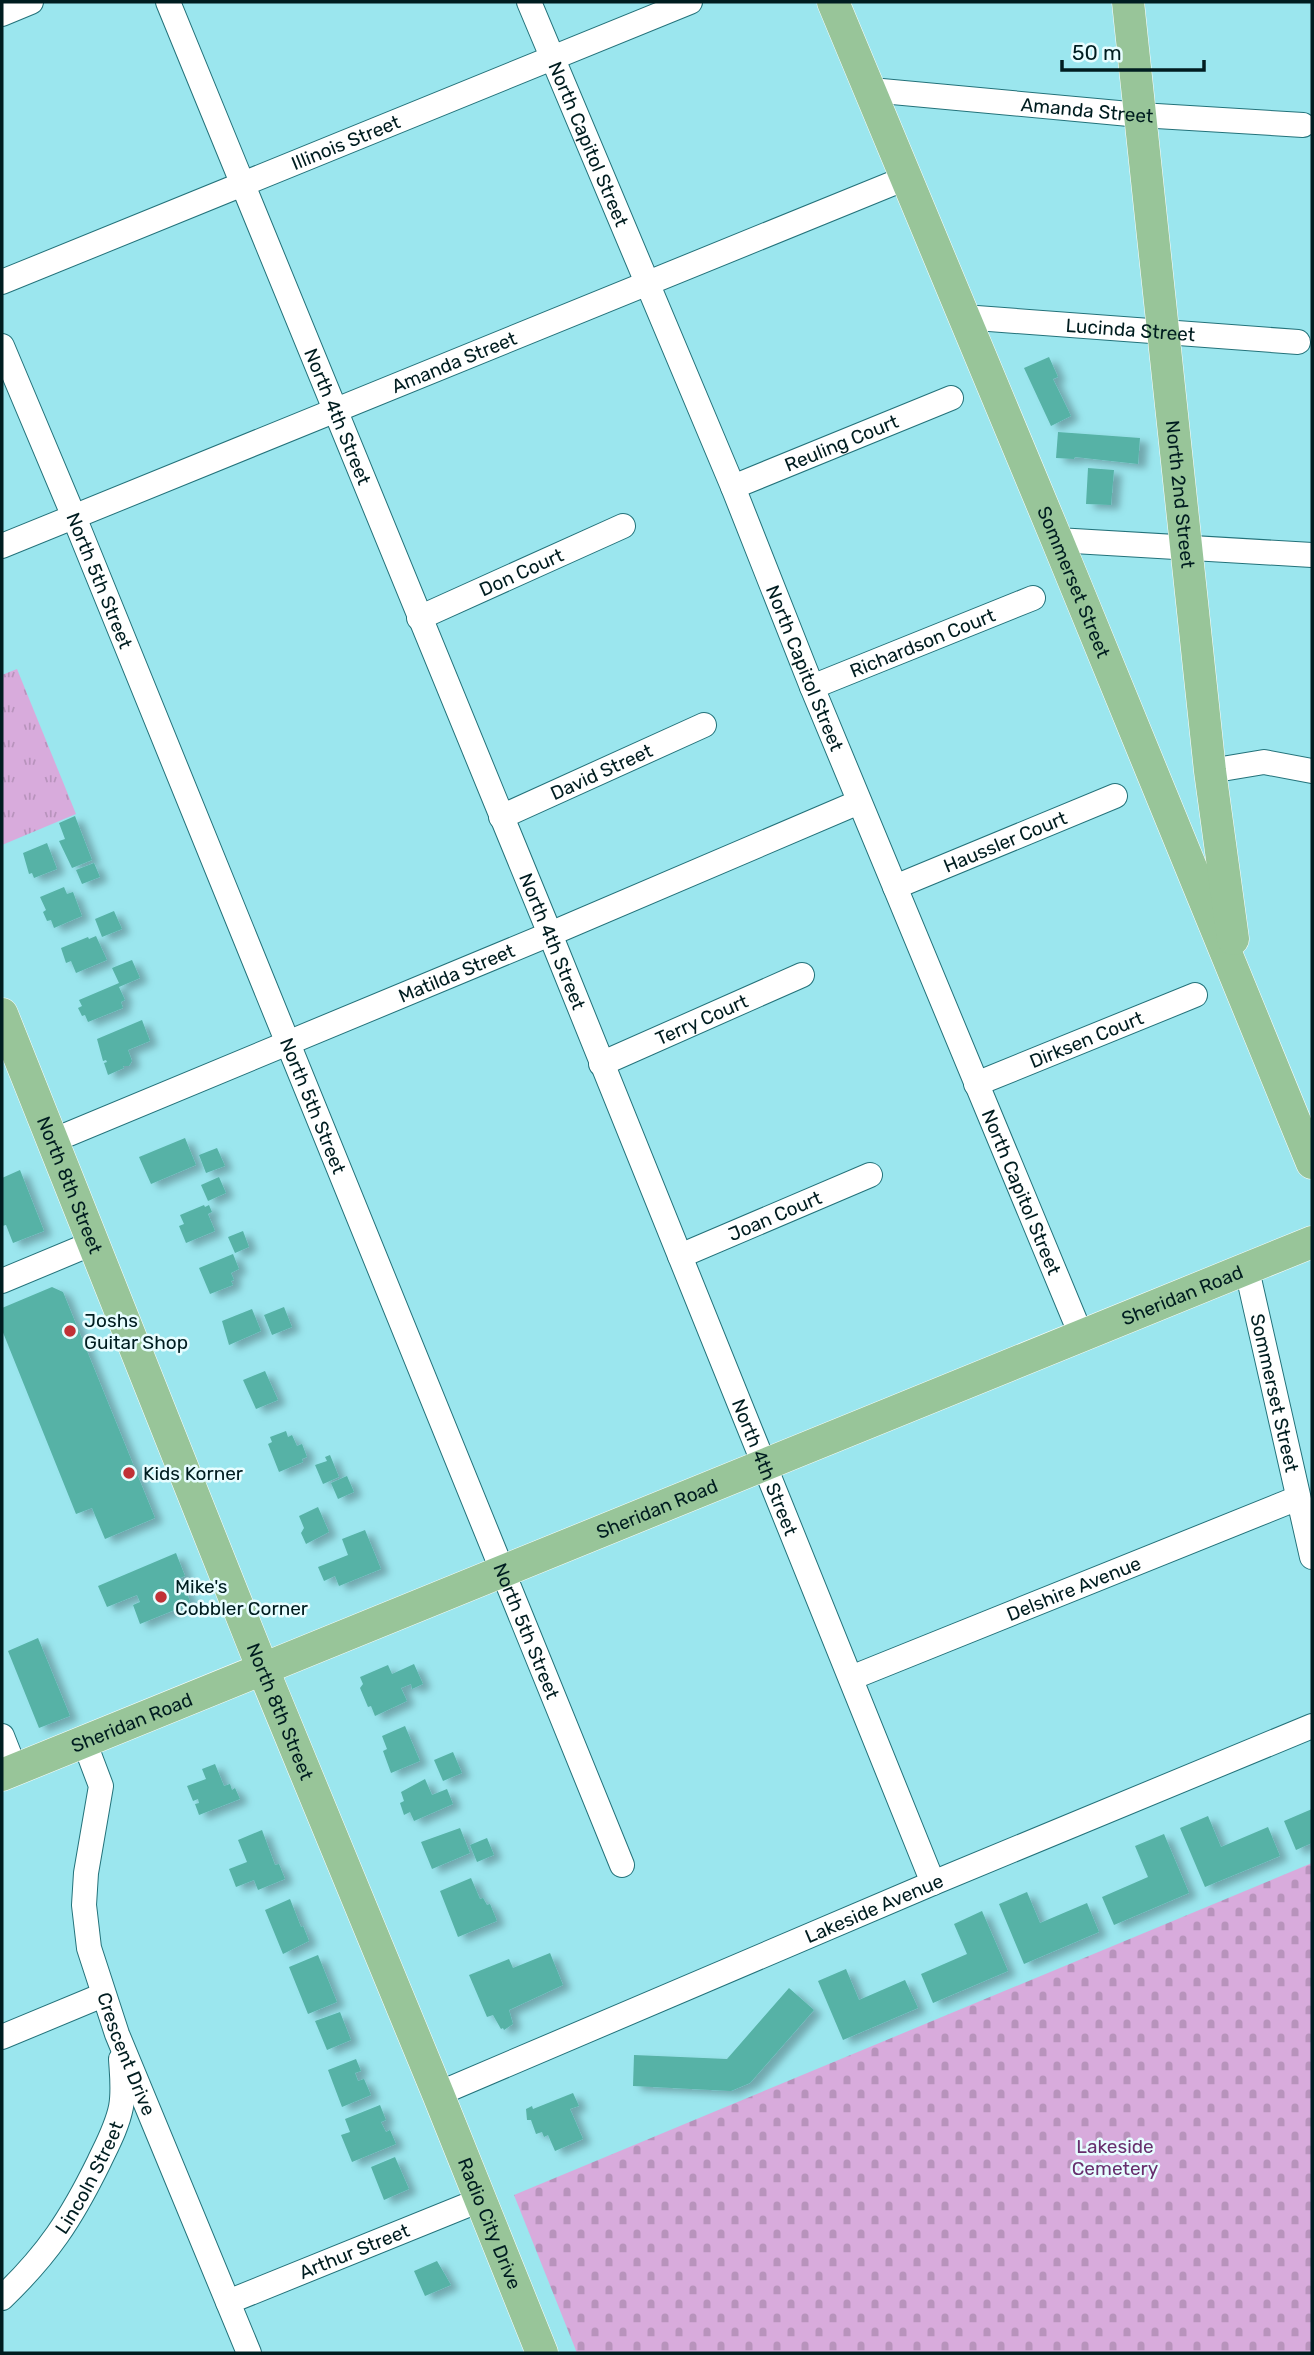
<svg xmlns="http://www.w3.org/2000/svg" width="1314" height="2355" font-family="Rubik,sans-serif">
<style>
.grass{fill:url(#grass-tufts)}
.cemetery{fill:url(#cemetery-stones)}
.building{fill:#56b2a6;filter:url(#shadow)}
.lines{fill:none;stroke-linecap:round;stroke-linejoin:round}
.minor-casing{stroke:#23727a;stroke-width:26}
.major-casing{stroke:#fff;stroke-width:33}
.minor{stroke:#fff;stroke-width:24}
.major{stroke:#98c599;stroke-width:32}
.poi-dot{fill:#c13136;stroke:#e7fdff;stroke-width:2.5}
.labels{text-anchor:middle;stroke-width:5;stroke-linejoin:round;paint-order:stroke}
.street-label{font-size:19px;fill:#001d20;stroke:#e7fdff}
.poi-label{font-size:19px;fill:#001d20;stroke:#e7fdff;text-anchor:start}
.park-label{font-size:19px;fill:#672e6d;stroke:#e7fdff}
</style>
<defs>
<pattern id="grass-tufts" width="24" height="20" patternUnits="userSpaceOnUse" patternTransform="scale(1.75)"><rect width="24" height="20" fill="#d8abdc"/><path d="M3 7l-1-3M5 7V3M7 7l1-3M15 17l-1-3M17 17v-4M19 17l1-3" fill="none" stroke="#b893bc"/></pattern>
<pattern id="cemetery-stones" width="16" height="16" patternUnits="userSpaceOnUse" patternTransform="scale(1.75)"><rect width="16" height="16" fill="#d8abdc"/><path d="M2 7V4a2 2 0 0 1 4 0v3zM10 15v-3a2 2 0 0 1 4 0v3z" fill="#b893bc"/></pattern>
<filter id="shadow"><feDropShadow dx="8" dy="4.5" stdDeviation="3.5" flood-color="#0004"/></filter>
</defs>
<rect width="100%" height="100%" fill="#9be6ee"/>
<path class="grass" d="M17,669L76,814L2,845V675Z"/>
<path class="cemetery" d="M1312,1863V2353H577L514,2195Z"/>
<path class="building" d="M1049,357L1058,377L1053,379L1071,416L1051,426L1024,368Z
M1058,432L1140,438L1138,464L1075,457L1074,459L1056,458Z
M1088,468L1114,470L1111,505L1086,504Z
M75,816L92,860L72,868L59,841L65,839L59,823Z
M47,843L57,869L34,878L32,873L29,874L23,853Z
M94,863L100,877L82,884L76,870Z
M64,887L67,894L73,892L82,916L54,928L51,920L47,921L43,912L46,910L40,897Z
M114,911L122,929L102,937L95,919Z
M96,936L107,960L76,973L71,961L66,963L61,948L88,937L89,939Z
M132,960L140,978L119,987L125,1000L121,1002L123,1008L88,1022L85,1015L82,1016L78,1008L82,1006L79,1000L119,983L112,968Z
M142,1020L150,1041L128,1050L132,1061L129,1066H123L124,1068L108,1075L104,1063L107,1062L106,1060L103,1061L97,1039Z
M185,1138L196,1165L151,1184L139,1157Z
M217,1148L225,1166L206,1173L199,1155Z
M20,1170L44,1231L13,1243L6,1225L2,1226V1178Z
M219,1177L226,1193L208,1201L201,1185Z
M204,1205L205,1207L209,1205L212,1212L208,1214L215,1231L186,1243L179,1226L184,1224L180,1215Z
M243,1231L249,1247L235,1253L228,1237Z
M233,1254L239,1269L231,1273L234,1280L231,1281L233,1285L210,1294L199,1268Z
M52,1287L63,1292L155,1518L105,1539L92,1508L76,1514L2,1330V1308Z
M284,1307L292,1327L272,1335L264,1315Z
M252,1309L261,1331L229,1345L222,1321Z
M265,1371L278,1400L256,1409L243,1380Z
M286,1431L288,1437L292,1435L297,1446L302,1444L307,1457L302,1459L303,1462L279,1472L268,1444L272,1442L270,1437Z
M330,1455L339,1477L323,1484L315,1465L327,1461L325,1457Z
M347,1476L354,1492L338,1499L331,1483Z
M318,1507L329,1532L306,1544L301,1533L304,1528L299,1516Z
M365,1530L381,1569L339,1586L335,1576L324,1581L318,1567L348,1555L342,1539Z
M176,1553L185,1576L180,1578L190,1601L187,1605L140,1624L133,1605L140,1602L137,1595L107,1607L98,1586Z
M38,1638L70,1716L39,1728L8,1651Z
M414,1664L423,1684L412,1689L411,1684L401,1688L407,1701L375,1716L371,1706L368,1707L360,1688L363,1684L360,1677L388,1665L392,1674Z
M405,1726L420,1761L391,1773L383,1751L387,1749L382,1736Z
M453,1752L462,1773L443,1781L434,1760Z
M215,1764L224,1786L230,1784L232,1790L235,1788L240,1799L199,1815L195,1804L199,1803L198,1799L193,1801L187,1786L206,1779L202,1769Z
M425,1779L432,1795L447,1789L453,1804L414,1821L410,1812L404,1815L400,1803L404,1801L401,1792Z
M1312,1809V1843L1296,1850L1284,1821Z
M1208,1816L1221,1847L1268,1827L1280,1856L1205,1887L1180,1828Z
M460,1828L470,1853L432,1869L421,1842Z
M262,1830L275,1865L279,1864L285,1879L258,1890L254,1880L236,1887L229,1869L247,1862L238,1840Z
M1164,1834L1189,1893L1114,1925L1102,1897L1148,1877L1135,1846Z
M487,1838L494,1855L477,1862L470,1845Z
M471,1878L480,1899L483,1898L487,1905L490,1904L497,1921L458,1937L440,1891Z
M1027,1892L1040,1923L1087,1903L1099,1932L1024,1964L999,1904Z
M290,1899L301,1927L303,1926L309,1941L283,1954L265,1910Z
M982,1911L1008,1971L933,2003L921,1974L967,1954L954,1924Z
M550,1953L563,1985L509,2010L513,2024L504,2030L503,2028L501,2029L493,2015L487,2017L469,1975L509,1959L513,1968Z
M318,1955L337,2002L308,2014L289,1967Z
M846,1969L859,2000L905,1980L918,2008L843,2040L818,1981Z
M789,1988L814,2010L750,2083L731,2091L633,2086L634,2055L727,2059Z
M340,2012L351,2040L327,2050L315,2021Z
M356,2059L361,2071L355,2073L358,2081L364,2079L371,2095L342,2107L328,2070Z
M573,2093L579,2106L570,2109L583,2139L555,2151L548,2135L544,2137L542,2132L536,2134L531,2120H527L526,2109L532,2106L533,2109Z
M380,2105L386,2120L381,2122L386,2132L390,2130L396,2144L352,2162L341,2135L350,2132L345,2119Z
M395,2157L409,2189L384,2200L371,2167Z
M437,2261L451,2285L425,2296L414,2271Z"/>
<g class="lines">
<defs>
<g id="minor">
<path id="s1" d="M168,2L550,934L933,1883"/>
<path id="s2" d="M529,2L733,487L812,687L1081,1335"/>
<path d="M2,14L31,2"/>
<path id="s3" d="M871,90L1140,115L1303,125"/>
<path id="s4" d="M2,282L690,2"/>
<path id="s5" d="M963,317L1298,342"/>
<path id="s6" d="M2,346L74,517L622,1865"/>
<path id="s7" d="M733,487L951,398"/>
<path d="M1057,540L1312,555"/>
<path id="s8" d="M2,546L906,178"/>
<path id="s9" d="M419,618L623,526"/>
<path id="s10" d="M812,687L1033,598"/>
<path d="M1210,771L1264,762L1312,771"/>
<path id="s11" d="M501,817L704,725"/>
<path id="s12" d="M895,887L1115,796"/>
<path id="s13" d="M601,1064L802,975"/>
<path id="s14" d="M976,1084L1195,995"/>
<path id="s15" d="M52,1141L550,934L859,802"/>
<path id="s16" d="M680,1256L870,1175"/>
<path id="s17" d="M1247,1270L1312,1557"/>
<path d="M2,1281L93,1243"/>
<path id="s18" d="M851,1678L1298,1498"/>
<path d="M2,1736L15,1769"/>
<path id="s19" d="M84,1741L101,1786L86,1873L84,1905L89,1948L117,2034L249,2353"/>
<path d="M2,2037L103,1995"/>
<path id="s20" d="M438,2094L933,1883L1312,1726"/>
<path id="s21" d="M2,2298C48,2254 71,2219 99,2162C107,2145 117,2127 121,2107C124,2091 122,2075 121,2059"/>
<path id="s22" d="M228,2302L480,2200"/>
</g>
<g id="major">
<path id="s23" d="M833,2L1057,540L1312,1163"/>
<path id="s24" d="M1128,2L1210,771L1233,939"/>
<path id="s25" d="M2,1014L262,1667L438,2094L542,2353"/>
<path id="s26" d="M2,1775L1312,1242"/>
</g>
</defs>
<use href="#minor" class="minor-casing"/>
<use href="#major" class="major-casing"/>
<use href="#minor" class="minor"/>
<use href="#major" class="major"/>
</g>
<g class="poi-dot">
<circle cx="70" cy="1331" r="7"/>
<circle cx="129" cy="1473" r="7"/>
<circle cx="161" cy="1597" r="7"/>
</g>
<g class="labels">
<g class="street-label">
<text dy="7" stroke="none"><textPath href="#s3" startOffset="217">Amanda Street</textPath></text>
<text dy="7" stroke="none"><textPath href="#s4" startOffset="371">Illinois Street</textPath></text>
<text dy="7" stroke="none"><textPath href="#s2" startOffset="154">North Capitol Street</textPath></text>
<text dy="7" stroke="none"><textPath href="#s5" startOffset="168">Lucinda Street</textPath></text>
<text dy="7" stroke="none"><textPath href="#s8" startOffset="488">Amanda Street</textPath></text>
<text dy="7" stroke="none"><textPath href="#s1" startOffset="448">North 4th Street</textPath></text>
<text dy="7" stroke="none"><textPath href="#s7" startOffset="117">Reuling Court</textPath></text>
<text dy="7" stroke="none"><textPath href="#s24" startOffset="495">North 2nd Street</textPath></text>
<text dy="7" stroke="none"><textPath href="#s9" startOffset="112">Don Court</textPath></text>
<text dy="7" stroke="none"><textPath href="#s6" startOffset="254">North 5th Street</textPath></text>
<text dy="7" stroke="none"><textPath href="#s23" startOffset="628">Sommerset Street</textPath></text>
<text dy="7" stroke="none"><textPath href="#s10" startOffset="119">Richardson Court</textPath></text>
<text dy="7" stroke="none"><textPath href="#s2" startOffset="721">North Capitol Street</textPath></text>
<text dy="7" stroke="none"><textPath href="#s11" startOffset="110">David Street</textPath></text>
<text dy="7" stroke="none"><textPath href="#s12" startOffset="119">Haussler Court</textPath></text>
<text dy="7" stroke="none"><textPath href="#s1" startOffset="1015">North 4th Street</textPath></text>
<text dy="7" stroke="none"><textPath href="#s15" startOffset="438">Matilda Street</textPath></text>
<text dy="7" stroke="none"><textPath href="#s13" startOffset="110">Terry Court</textPath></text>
<text dy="7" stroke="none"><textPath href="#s14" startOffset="119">Dirksen Court</textPath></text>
<text dy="7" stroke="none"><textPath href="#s6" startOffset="821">North 5th Street</textPath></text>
<text dy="7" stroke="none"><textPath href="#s25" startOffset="184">North 8th Street</textPath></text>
<text dy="7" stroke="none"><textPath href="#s2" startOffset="1288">North Capitol Street</textPath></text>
<text dy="7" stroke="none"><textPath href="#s16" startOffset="103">Joan Court</textPath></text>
<text dy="7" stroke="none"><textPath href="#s26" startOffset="1274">Sheridan Road</textPath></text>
<text dy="7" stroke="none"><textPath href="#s17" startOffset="126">Sommerset Street</textPath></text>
<text dy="7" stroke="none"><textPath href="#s1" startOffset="1582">North 4th Street</textPath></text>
<text dy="7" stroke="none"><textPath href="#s26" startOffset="707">Sheridan Road</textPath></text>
<text dy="7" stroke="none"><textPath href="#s18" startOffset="240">Delshire Avenue</textPath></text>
<text dy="7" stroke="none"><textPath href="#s6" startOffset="1388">North 5th Street</textPath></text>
<text dy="7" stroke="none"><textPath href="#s25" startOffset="751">North 8th Street</textPath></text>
<text dy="7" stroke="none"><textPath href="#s26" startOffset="140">Sheridan Road</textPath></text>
<text dy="7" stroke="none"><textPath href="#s20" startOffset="474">Lakeside Avenue</textPath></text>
<text dy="7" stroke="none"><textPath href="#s19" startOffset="324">Crescent Drive</textPath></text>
<text dy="7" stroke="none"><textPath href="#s21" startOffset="150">Lincoln Street</textPath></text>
<text dy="7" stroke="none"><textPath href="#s25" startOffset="1304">Radio City Drive</textPath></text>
<text dy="7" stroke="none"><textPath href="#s22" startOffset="136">Arthur Street</textPath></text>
</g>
<g class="poi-label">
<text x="84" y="1327">Joshs<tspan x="84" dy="22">Guitar Shop</tspan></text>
<text x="143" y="1480">Kids Korner</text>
<text x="175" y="1593">Mike's<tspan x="175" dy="22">Cobbler Corner</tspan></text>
</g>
<g class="park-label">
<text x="1115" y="2153">Lakeside<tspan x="1115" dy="22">Cemetery</tspan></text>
</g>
</g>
<rect width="1314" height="2355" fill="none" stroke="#001d20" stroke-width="7"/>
<path d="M1062 60v10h142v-10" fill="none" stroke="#001d20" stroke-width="3.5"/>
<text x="1072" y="60" font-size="21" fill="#001d20" stroke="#e7fdff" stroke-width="5" paint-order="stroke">50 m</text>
</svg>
